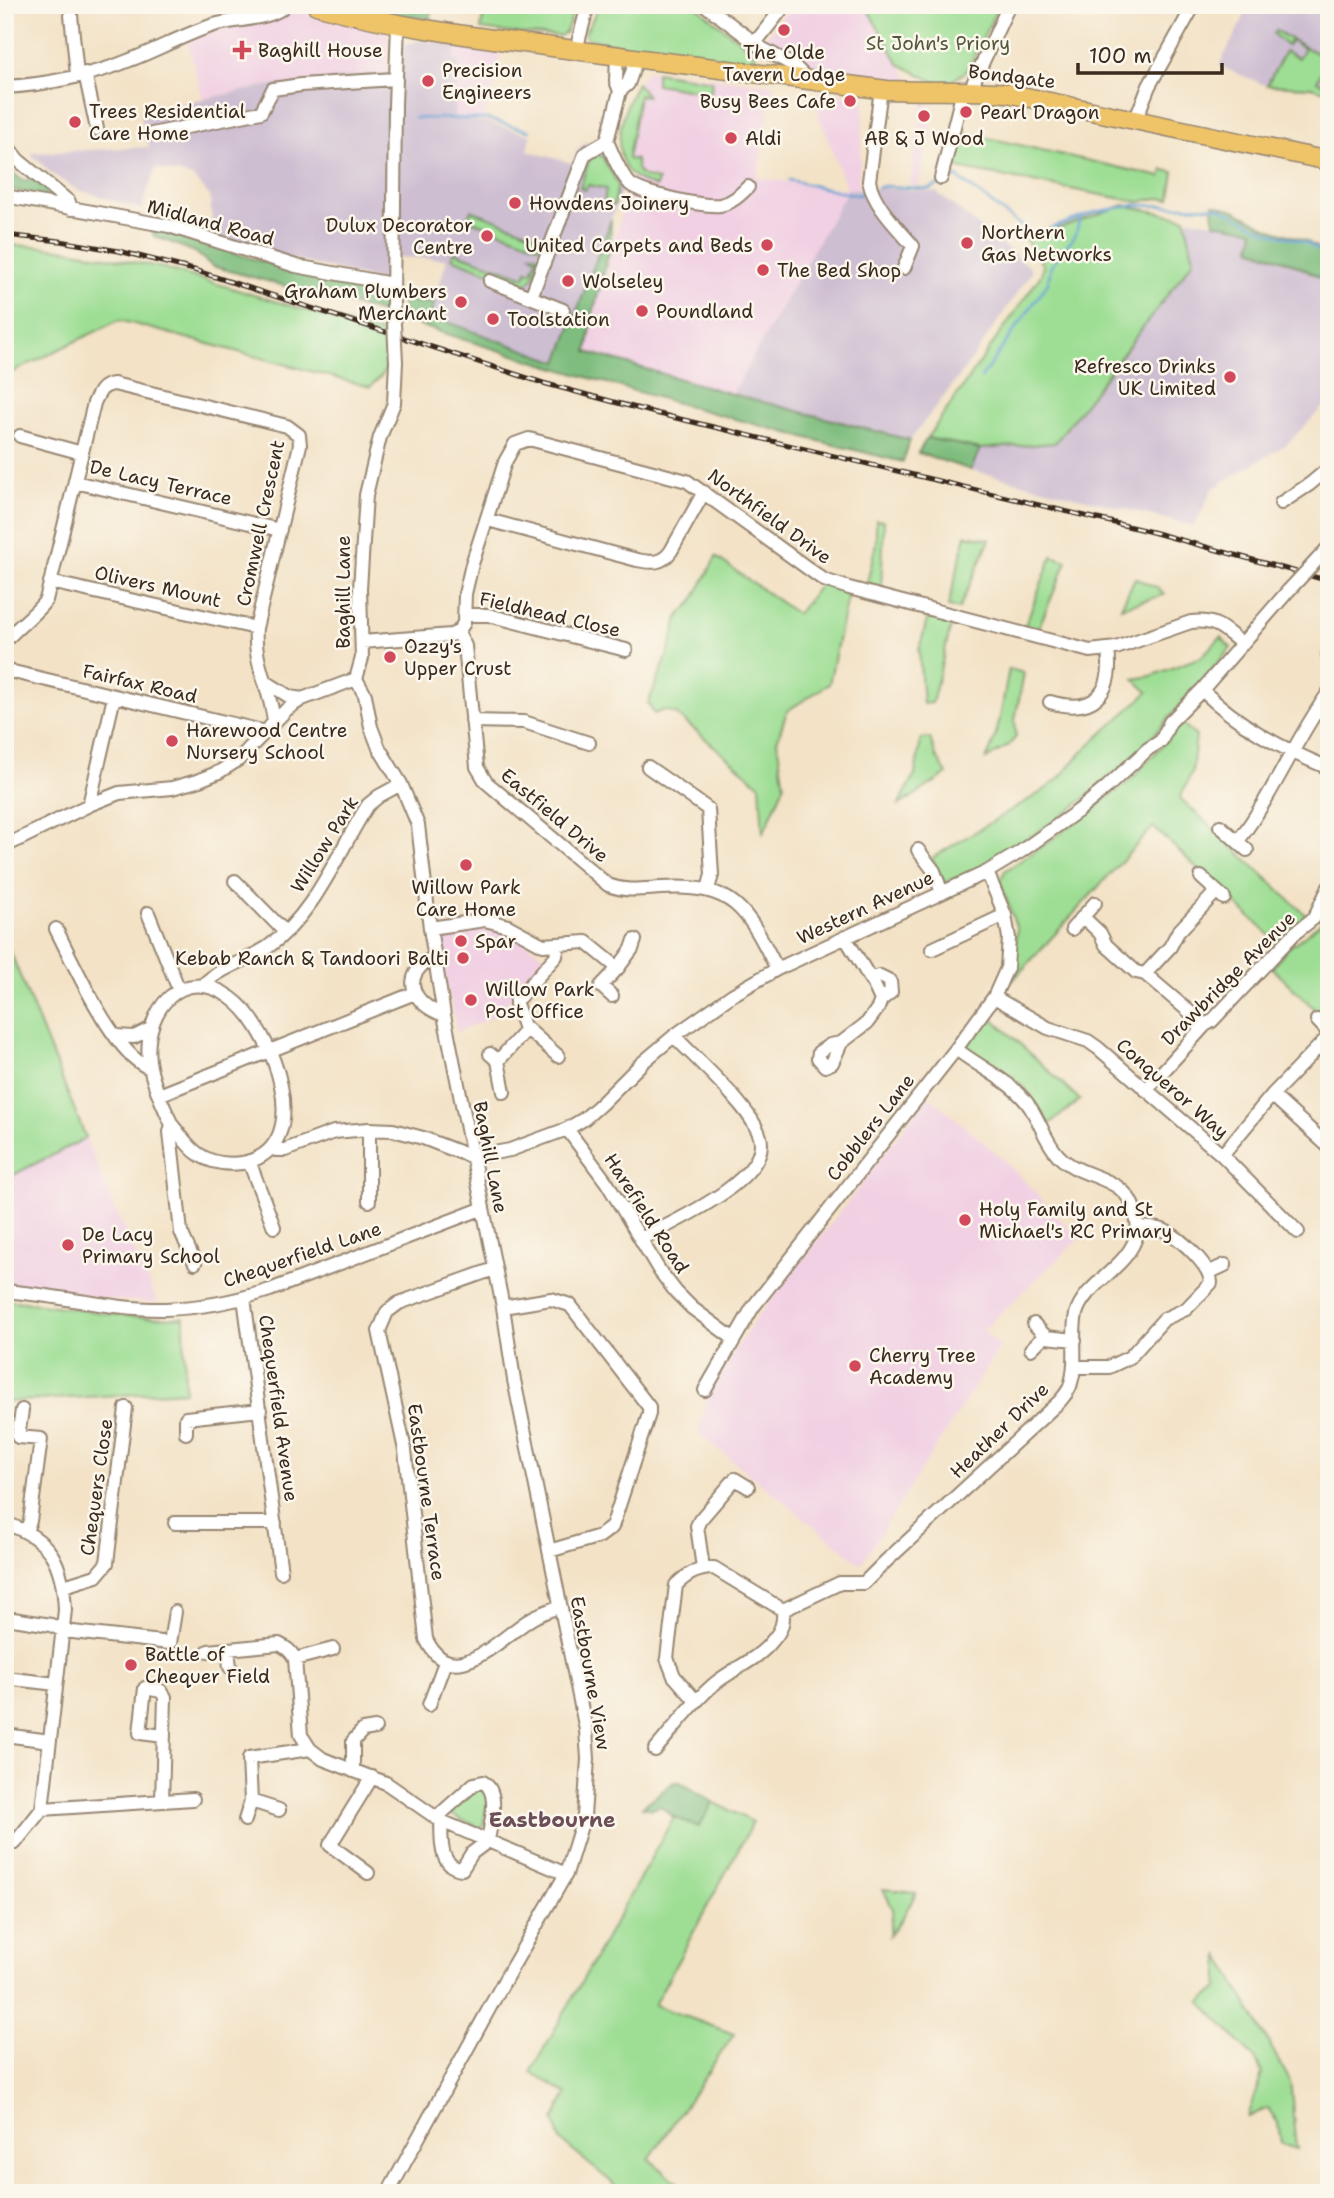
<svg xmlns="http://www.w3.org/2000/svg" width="1334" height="2198" font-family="'Shantell Sans',sans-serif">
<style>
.built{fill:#f1d0e3}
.industrial{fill:#cebed1}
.green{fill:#9ede94;stroke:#6c8459;stroke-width:2}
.forest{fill:#7ebd7e;stroke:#5c744e;stroke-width:2}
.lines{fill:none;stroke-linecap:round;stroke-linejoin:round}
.stream{stroke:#61a0d3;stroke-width:2.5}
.minor-casing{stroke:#978672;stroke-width:16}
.highway-casing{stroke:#978672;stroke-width:21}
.minor{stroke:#fff;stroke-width:12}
.highway{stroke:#efc469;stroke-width:18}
.rail-casing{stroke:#3b2a1e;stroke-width:5}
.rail{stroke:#fbf7ec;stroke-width:2.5;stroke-dasharray:8;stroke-linecap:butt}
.minor-bridge-casing{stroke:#978672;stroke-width:16;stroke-linecap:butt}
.minor-bridge{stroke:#fff;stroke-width:12}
.poi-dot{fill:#d1495b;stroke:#fbf7ec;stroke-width:2.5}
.labels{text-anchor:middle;stroke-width:5;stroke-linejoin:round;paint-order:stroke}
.park-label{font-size:19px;fill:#54573c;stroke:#fbf7ec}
.poi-label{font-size:19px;fill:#3b2a1e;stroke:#fbf7ec;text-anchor:start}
.street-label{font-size:19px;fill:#3b2a1e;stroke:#fbf7ec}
.neighbourhood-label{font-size:21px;font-weight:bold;fill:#6c4e59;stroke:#fbf7ec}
</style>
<rect width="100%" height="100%" fill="#fbf7ec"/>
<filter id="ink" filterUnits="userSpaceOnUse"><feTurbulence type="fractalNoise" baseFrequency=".0143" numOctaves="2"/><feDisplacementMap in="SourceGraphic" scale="14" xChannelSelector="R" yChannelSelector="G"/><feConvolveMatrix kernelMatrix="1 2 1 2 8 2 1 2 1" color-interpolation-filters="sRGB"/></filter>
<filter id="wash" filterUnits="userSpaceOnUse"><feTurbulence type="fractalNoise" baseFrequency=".00686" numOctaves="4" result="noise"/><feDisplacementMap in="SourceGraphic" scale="28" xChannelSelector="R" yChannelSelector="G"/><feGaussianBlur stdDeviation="1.57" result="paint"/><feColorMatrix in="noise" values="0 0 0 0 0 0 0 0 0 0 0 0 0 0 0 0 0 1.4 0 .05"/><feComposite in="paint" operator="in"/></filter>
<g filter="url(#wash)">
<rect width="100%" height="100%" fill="#f3e2c6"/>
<path class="built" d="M792,5H865L911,83L814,72L763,41Z
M301,6L386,30L388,33V72L265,86L203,99L186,37L242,21L282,15L293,7Z
M456,43L500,47L498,76L483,121L454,116L459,63L454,62Z
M648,70L773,85L757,178L847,189L818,113L819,91L865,97L858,189L848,190L732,394L587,352L593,313L632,175L622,158L621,127L634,89Z
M922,104L933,106L919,186L910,185Z
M487,924L507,930L547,958L495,1016L457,1032L436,931Z
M928,1095L1005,1161L1079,1239L983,1330L1000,1347L861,1564L698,1433L710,1386L758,1316L849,1201Z
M86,1138L113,1205L158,1303L106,1299L37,1288L5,1285V1179Z"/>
<path class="industrial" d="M1229,5H1329V92L1311,87L1262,84L1219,66L1245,15Z
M419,41L456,43L454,61L460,62L454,116L483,121L531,135L528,151L572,163L578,149L586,142L604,150L624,184L559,362L430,316L447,259L393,257L392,284L213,239L210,196L192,177L156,168L141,209L76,189L52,174L30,153L149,147L140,113L265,86L400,71L403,47L409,43Z
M884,188L936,192L1031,268V273L962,373L910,440L732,394L848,189Z
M1185,218L1254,230L1294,264L1329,282V401L1287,444L1213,488L1194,526L971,470L980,449L1055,443L1194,260Z"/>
<path class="green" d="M480,5H576L566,32L560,36L511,33L481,29L483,17L478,14Z
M600,5H695L756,54L753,63L666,55L586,38L585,33Z
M865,5H999L967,71L948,83L939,84L899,64Z
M1276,31L1327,59L1317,81L1329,87V92L1311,87L1267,85L1285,51L1298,58L1304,49L1291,40L1287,46L1273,34Z
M656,72L712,81L710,101L703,100L704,92L656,84Z
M637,83L647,96L639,95L628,159L636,160C636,176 644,177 658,180L656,187C645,183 634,179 627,170C610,146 625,105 637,83Z
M957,131L1161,177L1163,170L1174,172L1170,199L1158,198L1139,202L947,166Z
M595,154L602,156L618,184L614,205L604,203L606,189L588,185L585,190L580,188L590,157Z
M567,176L570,178L546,245L542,247L467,219L471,210L545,238Z
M1124,205L1185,218L1194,260L1055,443L980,449L927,438L1041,275L1043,265L1026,240Z
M5,245L33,246L69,250L164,268L391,336C392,364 391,368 370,387L119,320L5,376Z
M454,252L525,277L527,271L532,272L537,259L531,254H536L540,260C536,271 534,283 521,285L452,258Z
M876,520L884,521L881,590L866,587L876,543Z
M966,535L990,539L959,609L948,607Z
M1052,556L1067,561L1035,636L1022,633Z
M716,557L797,614L824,580L849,588L829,684L787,711L777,741L784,786L763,834L760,785L676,714L664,710L654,714L648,703L668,655L679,615L692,603Z
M1135,578L1158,588L1164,595L1121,607Z
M928,616L952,622L932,703L923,704L919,650Z
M1221,637L1231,648L1154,735L1129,761L1068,812L989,864L944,883L932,858L1043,791L1058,779L1087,747L1148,692L1134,679L1151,676L1201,657Z
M1009,669L1024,673L1015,720L1016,737L1008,746L986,759C1001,729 1002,702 1009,669Z
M1182,723L1196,736L1192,772L1180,798L1308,917L1278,943L1153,827L1012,981L1017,929L1000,881L1005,871L1050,841L1130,781Z
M930,738L936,756L947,774L898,806L915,775L921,739Z
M1326,913L1329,916V1023L1272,968L1286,950L1319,924Z
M5,939L86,1138L5,1179Z
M989,1015L1080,1100L1048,1125L1025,1087L965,1048Z
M5,1300C65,1305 124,1321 184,1317L185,1391L5,1402Z
M480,1785L489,1796L482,1829L450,1814Z
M713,1802L753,1822L654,2005L734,2034L649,2159L690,2193H625L561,2141L554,2120L567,2094L531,2072L674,1817L699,1827Z
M883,1889L916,1893L902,1919L889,1935L893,1909Z
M1220,1956L1289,2079C1295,2103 1291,2125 1297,2149L1281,2144L1278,2123L1268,2108L1248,2117L1262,2073L1256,2060L1201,2002L1218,1988Z"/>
<path class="forest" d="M349,5H433L430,19L377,12Z
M13,173L23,181L34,178L56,197L5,189V176Z
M1213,204L1234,210L1268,228L1306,241L1329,255V282L1294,264L1251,248L1254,230L1214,223Z
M611,220L610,248L593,313L587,352L732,394L910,440L903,462C734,421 568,374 403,320L402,300L434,303L431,316L558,362Z
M151,229L172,231L231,252L320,279L378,286L390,304V315L212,266L195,252L154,236Z
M927,438L980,449L971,470L918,453Z
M674,1782H680L713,1802L699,1827L674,1817L660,1806L653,1809L642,1807Z"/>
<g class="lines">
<path class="stream" d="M414,118L487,119L530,131
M789,180L851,194L858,195L867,192
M877,188L885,186L929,189L957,177L1033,235L1095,212L1135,205L1218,207L1269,232L1305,242L1329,257
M981,378L1048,283L1051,266L1076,234L1080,217"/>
</g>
</g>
<g filter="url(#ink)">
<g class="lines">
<defs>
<path id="minor" d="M70,5L77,75
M705,5L763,49L793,65L808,80
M755,43L785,5
M576,50L588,5
M617,55L616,81L620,91
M85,73L97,129
M5,87C43,85 95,75 130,60C159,49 185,34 214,25C233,19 273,20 285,5
M881,89L869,181C874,206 898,228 913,246L904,268
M970,90L1009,5
M1135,121L1149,86L1194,5
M152,134L261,112L273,89L301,85L395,79
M607,141C613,155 619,172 630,184C641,194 705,207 720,205C732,203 740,195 748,187
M5,143L18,160L69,202L71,209
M941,178L963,91
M5,196L169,226L296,266L392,284
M490,281L563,310
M531,297L585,154L607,141L620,91L628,84L637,58
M393,304L395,105L398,24
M20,436L82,453
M75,482L280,530
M1281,503L1310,484L1329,468
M488,520L637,560C652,563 662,564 671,551L704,492
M1317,560L1329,547
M50,582L256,628
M465,615H488L626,650
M458,632L465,646L477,767L486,782L608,885C626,892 642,889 661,888C734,883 747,909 777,969
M5,641C18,626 34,616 46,600L94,403C99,392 102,385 114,384L287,426L299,435L300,445L256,628C253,663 270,687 274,721
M362,642L451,635L458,632L464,623L465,594L472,564L505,462L515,444L529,439L687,481L824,580L849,588L1090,651L1116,648L1191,622C1216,619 1224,629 1242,644
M1328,655L1329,656
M5,670L266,732
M266,682L290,697L302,699
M1202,690C1239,726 1282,749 1329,768
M1050,702C1094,715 1114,693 1108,650
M472,721L524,722L589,743
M648,767L708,809L712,875L708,889
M89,805L114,697
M1220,826L1247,850
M1238,841C1273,795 1295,740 1329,692
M5,846L89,805L119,793L172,788L197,781L219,772L238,760L287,709L302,699L356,679
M918,850L934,871L942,893
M1201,877L1224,898
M235,881L285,932
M148,913L179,990
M1083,917L1100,933L1106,945L1136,972L1145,974L1205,1025
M430,928L485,920L508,926L543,945L586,942L618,968L632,949L635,940
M56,929C73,962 115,1057 150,1068
M1072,929L1095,903
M558,945L556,956L516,1001V1004L524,1026L558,1056
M932,949L1005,915
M434,957C399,976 412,1004 444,1015
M1145,974L1170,947L1178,932L1216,892
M870,978L880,976L890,981L891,992L881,1000
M203,985C221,967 247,961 268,947C316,913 337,853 368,805L379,796L401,784
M612,996L601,986L618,968
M994,997L1048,1028L1088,1041L1098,1048L1222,1155L1298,1232
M1317,1020L1329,1033
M116,1036L134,1037L150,1029
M841,1043L830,1045L819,1052L818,1058L825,1066L832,1063L841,1043L867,1023L878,1008L881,1000L874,985L845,937
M490,1054L498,1061L504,1092
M498,1061L527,1029
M1146,1090L1205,1025L1212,1021L1295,933L1314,918L1329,887
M159,1095L415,993
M1272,1095L1329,1147
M172,1125C180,1134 187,1146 197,1153C210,1163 226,1165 242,1163C319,1149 273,1028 231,998C182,962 143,1011 149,1061C152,1083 163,1105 172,1125L170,1132L181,1232L195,1263
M567,1129L607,1183L659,1270L676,1292L692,1308L734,1339
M271,1148L276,1150H285L334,1132L369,1129L393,1130L423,1138L472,1157L510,1150L567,1129L584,1119L601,1104L642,1063L674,1036L732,995L777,969L987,872L1020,852L1078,811L1107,787L1148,749L1161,741L1170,722L1202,690L1288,591
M1222,1155L1272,1095L1329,1036
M249,1161L274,1227
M369,1201V1129
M641,1239C671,1223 772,1179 760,1137C752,1108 695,1058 674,1036
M494,1269L399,1303L387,1312L379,1331L405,1450L426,1639C453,1696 502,1635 534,1617C542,1613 551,1610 560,1606
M1210,1272L1225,1265
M5,1291C58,1295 112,1310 165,1309C201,1308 236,1301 270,1290L481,1209
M244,1298L281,1572
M503,1307L551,1299L570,1305L649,1407V1414L612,1527L600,1536L549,1551
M1034,1324L1046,1337L1075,1340
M1031,1349L1045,1335
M1074,1367H1109L1130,1357L1164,1319L1186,1309L1211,1283C1211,1266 1181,1239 1167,1232C1159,1227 1147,1228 1138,1227
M705,1390L753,1307L956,1049L994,997L1007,968L1009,938L1005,915L987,872
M22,1410L18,1437L41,1439L30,1521L26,1531
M186,1433V1418L260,1410
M5,1523C51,1539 63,1562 65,1610L42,1809L15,1843
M175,1523H275
M703,1568L697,1526L700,1520L735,1479L748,1487
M64,1586L96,1576L107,1563L126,1408
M13,1619L51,1625L64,1631L170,1643L175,1612
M228,1650L230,1667
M208,1651L279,1644C287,1648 291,1651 295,1659L301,1735L310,1749L323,1759L386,1783L441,1821L566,1874
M295,1659L333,1649
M5,1678L56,1684
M696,1701L674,1676L667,1658L676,1585C687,1574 698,1568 714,1568L783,1610
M429,1705L445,1662
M5,1735L50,1741
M655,1750C674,1728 691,1704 713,1685C732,1669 758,1660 773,1640C781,1631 784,1623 783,1610L840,1583H864L885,1562L1060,1401C1064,1396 1070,1390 1071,1383C1078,1361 1071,1336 1076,1314C1085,1282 1128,1269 1137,1234C1139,1227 1137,1220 1135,1213C1126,1173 1081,1181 1058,1155C1044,1140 1040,1120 1028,1104C1011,1081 979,1067 956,1049
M353,1771V1741L363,1730L375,1728
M162,1801L165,1697L161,1691L145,1688L140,1733L164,1736
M42,1809L193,1799
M279,1810L251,1801L249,1758L310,1749
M436,1818L474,1784L483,1782C501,1793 490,1824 488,1841L472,1853L462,1869C438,1867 442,1839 441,1821
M245,1820L251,1801
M368,1873L330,1845L372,1777
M388,2193L507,1976L566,1874L584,1816L588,1759L586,1730L514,1380L503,1307L444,1015L430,928L418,825L401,784L379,748L371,727L365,695L356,679L362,658L360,589L366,495L380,437L394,403L396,362"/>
<path id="highway" d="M316,5C391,26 468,36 545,46C659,62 773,75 887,90C927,92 967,89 1007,93L1329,161"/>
</defs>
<use href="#minor" class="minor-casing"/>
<use href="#highway" class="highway-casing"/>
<use href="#minor" class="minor"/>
<use href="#highway" class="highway"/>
<defs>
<path id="rail" d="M5,235L60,241L119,251L194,270L543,383L655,413L1152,532L1329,581"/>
</defs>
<use href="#rail" class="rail-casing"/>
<use href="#rail" class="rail"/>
<defs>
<path id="minor-bridge" d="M393,304L396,362
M1288,591L1317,560"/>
</defs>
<use href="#minor-bridge" class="minor-bridge-casing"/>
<use href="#minor-bridge" class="minor-bridge"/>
</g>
</g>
<g class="poi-dot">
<circle cx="784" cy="30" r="7"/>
<path d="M238.5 39.5h7v7h7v7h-7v7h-7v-7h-7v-7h7z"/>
<circle cx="428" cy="81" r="7"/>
<circle cx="850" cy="101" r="7"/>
<circle cx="966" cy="112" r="7"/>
<circle cx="924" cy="116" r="7"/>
<circle cx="75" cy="122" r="7"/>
<circle cx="731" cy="138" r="7"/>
<circle cx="515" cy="203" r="7"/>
<circle cx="487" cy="236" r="7"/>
<circle cx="967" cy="243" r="7"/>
<circle cx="767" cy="245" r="7"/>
<circle cx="763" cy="270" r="7"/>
<circle cx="568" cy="281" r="7"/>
<circle cx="461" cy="302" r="7"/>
<circle cx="642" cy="311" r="7"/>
<circle cx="493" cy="319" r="7"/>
<circle cx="1230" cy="377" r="7"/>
<circle cx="390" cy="657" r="7"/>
<circle cx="172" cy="741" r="7"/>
<circle cx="466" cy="865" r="7"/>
<circle cx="461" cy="941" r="7"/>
<circle cx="463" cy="958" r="7"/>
<circle cx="471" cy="1000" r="7"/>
<circle cx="965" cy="1220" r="7"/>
<circle cx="68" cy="1245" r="7"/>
<circle cx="855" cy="1366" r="7"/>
<circle cx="131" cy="1665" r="7"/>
</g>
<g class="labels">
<g class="park-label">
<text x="938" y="50">St John's Priory</text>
</g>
<g class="poi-label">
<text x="258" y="57">Baghill House</text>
<text x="784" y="59" text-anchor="middle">The Olde<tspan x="784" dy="22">Tavern Lodge</tspan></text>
<text x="442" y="77">Precision<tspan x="442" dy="22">Engineers</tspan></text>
<text x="836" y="108" text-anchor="end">Busy Bees Cafe</text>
<text x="89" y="118">Trees Residential<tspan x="89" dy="22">Care Home</tspan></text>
<text x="980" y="119">Pearl Dragon</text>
<text x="745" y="145">Aldi</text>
<text x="924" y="145" text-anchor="middle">AB &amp; J Wood</text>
<text x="529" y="210">Howdens Joinery</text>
<text x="473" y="232" text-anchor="end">Dulux Decorator<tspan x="473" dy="22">Centre</tspan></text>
<text x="981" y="239">Northern<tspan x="981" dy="22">Gas Networks</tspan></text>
<text x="753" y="252" text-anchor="end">United Carpets and Beds</text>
<text x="777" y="277">The Bed Shop</text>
<text x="582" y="288">Wolseley</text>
<text x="447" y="298" text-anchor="end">Graham Plumbers<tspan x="447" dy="22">Merchant</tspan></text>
<text x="656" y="318">Poundland</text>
<text x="507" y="326">Toolstation</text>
<text x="1216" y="373" text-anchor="end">Refresco Drinks<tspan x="1216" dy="22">UK Limited</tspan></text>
<text x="404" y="653">Ozzy's<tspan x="404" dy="22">Upper Crust</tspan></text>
<text x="186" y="737">Harewood Centre<tspan x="186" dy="22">Nursery School</tspan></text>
<text x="466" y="894" text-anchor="middle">Willow Park<tspan x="466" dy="22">Care Home</tspan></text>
<text x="475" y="948">Spar</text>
<text x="449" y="965" text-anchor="end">Kebab Ranch &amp; Tandoori Balti</text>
<text x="485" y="996">Willow Park<tspan x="485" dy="22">Post Office</tspan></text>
<text x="979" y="1216">Holy Family and St<tspan x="979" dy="22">Michael's RC Primary</tspan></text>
<text x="82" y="1241">De Lacy<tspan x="82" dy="22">Primary School</tspan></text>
<text x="869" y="1362">Cherry Tree<tspan x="869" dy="22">Academy</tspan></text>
<text x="145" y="1661">Battle of<tspan x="145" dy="22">Chequer Field</tspan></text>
</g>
<g class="street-label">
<text transform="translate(1012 76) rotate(7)" y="7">Bondgate</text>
<text transform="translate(211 222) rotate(15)" y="7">Midland Road</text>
<text transform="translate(161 482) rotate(13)" y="7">De Lacy Terrace</text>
<text transform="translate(770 516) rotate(36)" y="7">Northfield Drive</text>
<text transform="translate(260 523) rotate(-78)" y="7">Cromwell Crescent</text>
<text transform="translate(158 586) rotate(13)" y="7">Olivers Mount</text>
<text transform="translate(343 592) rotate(-90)" y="7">Baghill Lane</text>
<text transform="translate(550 614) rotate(13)" y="7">Fieldhead Close</text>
<text transform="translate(140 683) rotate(13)" y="7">Fairfax Road</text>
<text transform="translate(555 815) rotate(40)" y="7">Eastfield Drive</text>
<text transform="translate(324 844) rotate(-58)" y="7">Willow Park</text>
<text transform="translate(865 907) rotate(-25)" y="7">Western Avenue</text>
<text transform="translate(1228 978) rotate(-45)" y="7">Drawbridge Avenue</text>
<text transform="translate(1173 1088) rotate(41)" y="7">Conqueror Way</text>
<text transform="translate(870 1127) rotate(-52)" y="7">Cobblers Lane</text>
<text transform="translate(491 1157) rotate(79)" y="7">Baghill Lane</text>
<text transform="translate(647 1213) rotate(57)" y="7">Harefield Road</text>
<text transform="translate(302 1254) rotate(-19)" y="7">Chequerfield Lane</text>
<text transform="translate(279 1408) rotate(82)" y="7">Chequerfield Avenue</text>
<text transform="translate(999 1430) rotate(-44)" y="7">Heather Drive</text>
<text transform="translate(96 1487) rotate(-82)" y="7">Chequers Close</text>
<text transform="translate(427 1492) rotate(82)" y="7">Eastbourne Terrace</text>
<text transform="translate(591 1673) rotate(80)" y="7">Eastbourne View</text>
</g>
<g class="neighbourhood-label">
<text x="552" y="1827">Eastbourne</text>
</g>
</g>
<rect width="1334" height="2198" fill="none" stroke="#fbf7ec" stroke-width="28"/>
<path d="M1078 63v10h144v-10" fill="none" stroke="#3b2a1e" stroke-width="3.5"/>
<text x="1089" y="63" font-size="21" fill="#3b2a1e" stroke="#fbf7ec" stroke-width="5" paint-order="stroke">100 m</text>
</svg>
